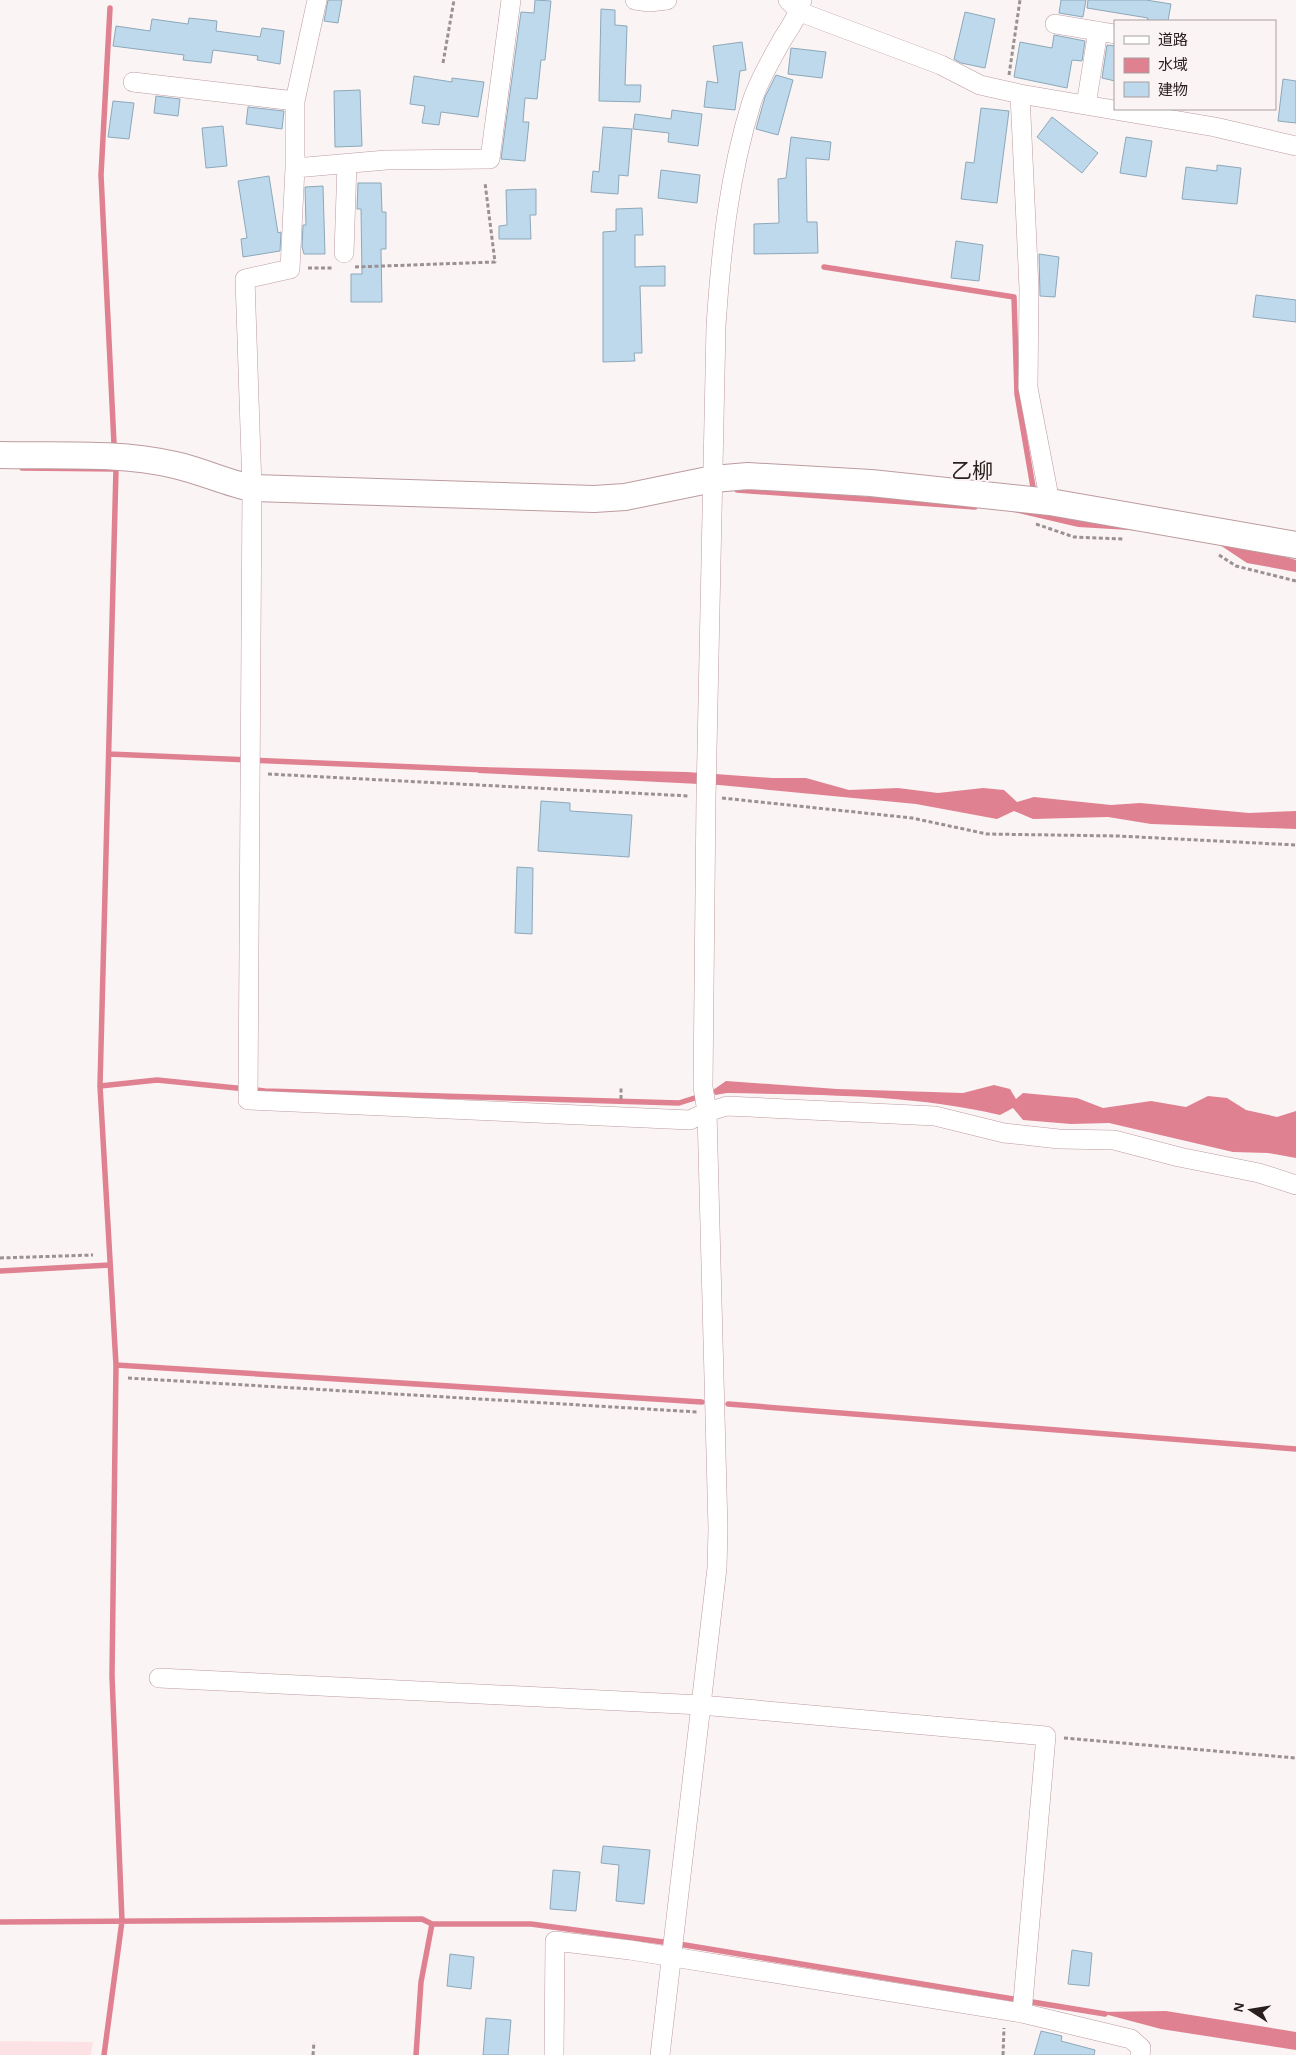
<svg xmlns="http://www.w3.org/2000/svg" width="1296" height="2055" font-family="'Alegreya Sans','Noto Sans JP',sans-serif">
<style>
.built{fill:#fde2e5}
.water{fill:#e08191}
.lines{fill:none;stroke-linecap:round;stroke-linejoin:round}
.stream{stroke:#e08191;stroke-width:5.5}
.building{fill:#bdd9eb;stroke:#8da8b9}
.street-casing{stroke:#bc9b9f;stroke-width:20}
.secondary-casing{stroke:#bc9b9f;stroke-width:28}
.path{stroke:#9a9192;stroke-width:3;stroke-dasharray:4 2.5;stroke-linecap:butt}
.street{stroke:#fff;stroke-width:19}
.secondary{stroke:#fff;stroke-width:26}
.labels{text-anchor:middle;stroke-width:4;stroke-linejoin:round;paint-order:stroke}
.neighbourhood-label{font-size:21px;fill:#2a1e1f;stroke:#fbf4f5}
</style>
<rect width="100%" height="100%" fill="#fbf4f5"/>
<path class="built" d="M0,2041L93,2042L91,2055H0Z"/>
<path class="water" d="M1010,507L1220,538L1296,560V572L1247,563L1217,543L1145,531L1078,527L1010,511Z
M478,767L687,772L772,778H806L849,790L898,788L938,793L983,788L1004,790L1017,802L1034,797L1111,805L1140,803L1249,813L1296,811V829L1151,824L1108,817L1033,819L1014,811L997,819L916,804L719,785L478,773Z
M726,1081L837,1089L963,1093L994,1085L1010,1089L1016,1099L1023,1093L1077,1098L1103,1108L1151,1101L1186,1107L1208,1096L1227,1098L1246,1110L1277,1117L1296,1111V1158L1268,1153L1233,1152L1109,1123L1071,1124L1023,1120L1013,1108L1000,1115C912,1094 818,1095 727,1093L715,1095L713,1090Z
M1166,2011L1296,2032V2050L1161,2029L1097,2012Z"/>
<g class="lines">
<path class="stream" d="M110,8L101,175L114,444
M824,267L1014,297L1017,394L1033,487
M22,468L116,469L100,1086L116,1365L112,1676L122,1921L104,2055
M737,490L975,507
M109,754L486,770
M100,1086L157,1080L265,1091L679,1103L701,1096
M0,1271L110,1265
M116,1365L702,1402
M728,1404L1296,1449
M0,1922L422,1919L432,1924H531L685,1945L1105,2014
M416,2055L421,1982L432,1924"/>
</g>
<path class="building" d="M328,0H342L338,23L324,21Z
M535,0L551,1L545,60H541L537,99L525,98L523,122H529L525,161L501,159L521,12L534,13Z
M1061,0H1086L1083,17L1059,13Z
M1088,0H1146L1171,4L1168,21H1147L1148,18L1087,8Z
M601,9L615,10V25L627,26L625,85H641L640,102L599,101Z
M965,12L995,19L985,68L961,63L954,59Z
M189,18L217,21L216,31L260,37L262,28L284,31L280,64L257,60L258,56L213,50L211,63L183,60L184,55L113,46L116,26L150,31L152,19L188,24Z
M1054,35L1085,41L1082,61L1072,60L1067,88L1014,77L1020,42L1052,48Z
M742,42L746,70L740,71L735,110L704,107L707,81L718,83L713,46Z
M1107,45L1115,46V81L1102,78Z
M791,48L826,52L822,78L788,74Z
M776,75L793,80L778,135L756,129L765,97Z
M414,76L452,82V78L484,82L478,117L441,112L439,125L422,123L425,106L410,104Z
M1283,79L1296,81V123L1278,121Z
M360,90L362,146L335,147L334,91Z
M156,96L180,99L178,116L154,113Z
M113,101L134,103L129,139L108,137Z
M248,107L284,111L282,129L246,124Z
M981,108L1009,111L997,203L961,199L966,162L974,163Z
M672,110L702,114L698,146L668,142L669,133L633,129L635,114L671,119Z
M1052,117L1098,153L1082,173L1037,137Z
M223,126L227,166L206,168L202,128Z
M603,127L632,129L628,176L619,175L618,194L591,192L593,171L599,172Z
M791,137L831,142L829,160L806,158L807,222H817L818,253L754,254V224L779,223L778,179L786,178Z
M1126,137L1152,141L1146,177L1120,173Z
M1217,165L1241,168L1237,204L1182,199L1186,167L1217,171Z
M661,170L700,175L697,203L658,198Z
M269,176L278,233L281,232L280,251L243,257L241,239L247,238L238,181Z
M358,183H381L382,212H386V249H381L382,302H351V274H362L361,209H357Z
M323,186L325,254H304L302,247L303,225H306L305,187Z
M536,189V215H530L531,239H499V226L507,225L506,190Z
M642,208L643,235H635V267L665,266V286H640L642,353H634L635,361L603,362V232L616,231V209Z
M956,241L983,245L979,281L951,278Z
M1039,254L1059,257L1055,297L1040,296Z
M1256,295L1296,300V322L1253,317Z
M541,801L570,803V811L632,815L629,857L538,851Z
M517,867L533,868L532,934L515,933Z
M603,1846L650,1850L644,1904L616,1901L619,1865L601,1863Z
M553,1870L580,1872L576,1911L550,1909Z
M1072,1950L1092,1953L1089,1986L1068,1984Z
M450,1954L474,1957L471,1989L447,1986Z
M486,2018L511,2020L508,2055H483Z
M1041,2031L1062,2036L1061,2041L1095,2050L1094,2055H1034Z"/>
<g class="lines">
<defs>
<path id="street" d="M511,0L490,159L386,160L295,168L290,269L245,279L252,488L248,1100L690,1120L707,1112L727,1106L935,1116L1004,1133L1059,1139L1114,1140L1179,1157L1259,1173L1296,1185
M635,0L649,2L667,0
M788,0L800,12L941,65L980,85L1020,94L1215,127L1296,146
M1055,24L1115,34
M133,82L295,101
M1020,94L1029,288L1028,388L1050,502
M1086,105L1098,31
M295,168V101L317,0
M344,253L347,163
M159,1678L701,1705L1046,1736L1022,2013
M554,2055L555,1941L630,1950L1022,2013L1131,2039L1141,2048L1140,2055
M660,2055L717,1568L718,1529L707,1112L703,1087L706,797L716,326C721,250 729,174 752,101C759,80 771,60 782,40C790,27 799,15 802,0"/>
<path id="secondary" d="M0,455C58,456 119,452 175,465C202,471 226,483 252,488L594,499L625,497L713,479L748,476L871,483L1050,502L1296,545"/>
</defs>
<use href="#street" class="street-casing"/>
<use href="#secondary" class="secondary-casing"/>
<path class="path" d="M443,63L454,0
M1009,75L1020,0
M355,267L495,262L485,183
M308,268H334
M1036,524L1074,537L1123,539
M1219,555L1236,566L1296,581
M268,774L689,796
M722,798L912,818L987,834L1118,836L1296,845
M621,1099V1088
M0,1258L93,1255
M128,1378L697,1412
M1064,1738L1296,1758
M313,2055L314,2042
M1003,2055L1004,2028"/>
<use href="#street" class="street"/>
<use href="#secondary" class="secondary"/>
</g>
<g class="labels">
<g class="neighbourhood-label">
<text x="972" y="478">乙柳</text>
</g>
</g>
<rect x="1114" y="20" width="162" height="90" fill="#fbf4f5" stroke="#a79e9f"/>
<rect x="1124" y="36" width="25" height="8" fill="#ffffff" stroke="#a79e9f"/>
<text x="1158" y="45" font-size="15" fill="#2a1e1f">道路</text>
<rect x="1124" y="58" width="25" height="15" fill="#e08191" stroke="#a79e9f"/>
<text x="1158" y="70" font-size="15" fill="#2a1e1f">水域</text>
<rect x="1124" y="82" width="25" height="15" fill="#bdd9eb" stroke="#a79e9f"/>
<text x="1158" y="95" font-size="15" fill="#2a1e1f">建物</text>
<g transform="translate(1251 2010) rotate(282)" stroke="#fbf4f5" stroke-width="4" paint-order="stroke">
<path d="M0-4L9 19L0 12L-9 19Z" fill="#2a1e1f"/>
<text y="-8" font-size="14" font-weight="bold" text-anchor="middle" fill="#2a1e1f">N</text>
</g>
</svg>
